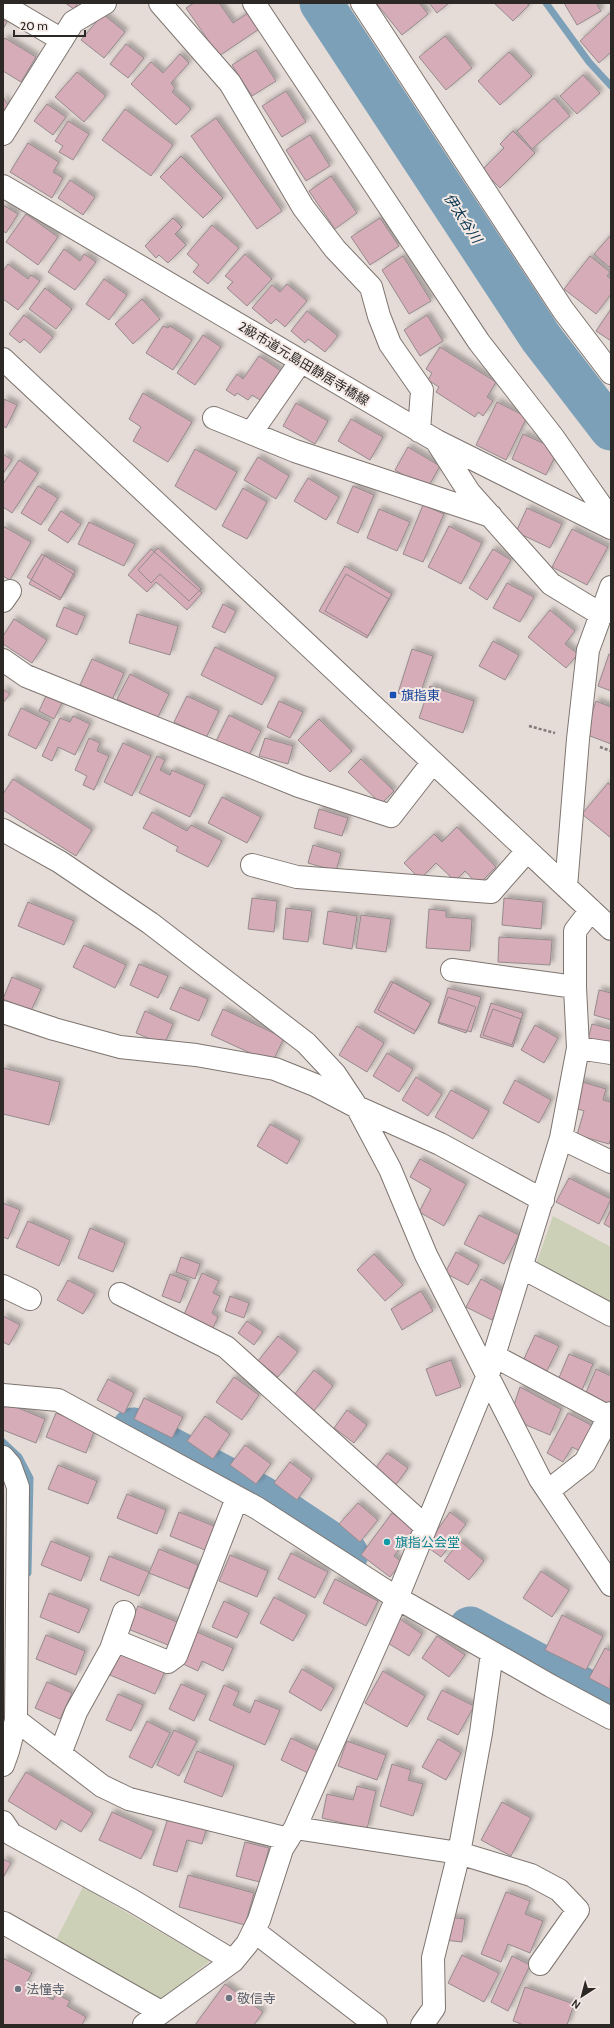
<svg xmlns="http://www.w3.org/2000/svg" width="614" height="2028" font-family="Cabin,'Noto Sans JP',sans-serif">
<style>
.green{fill:#ccd0b7}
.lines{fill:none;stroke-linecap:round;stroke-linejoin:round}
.stream{stroke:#7ca0b8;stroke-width:7}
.river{stroke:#7ca0b8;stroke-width:43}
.building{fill:#d7acb9;stroke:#958b8e;filter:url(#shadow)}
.minor-casing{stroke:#7e7570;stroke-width:24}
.path{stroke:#817a77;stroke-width:2.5;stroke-dasharray:3 2;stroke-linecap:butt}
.minor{stroke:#fff;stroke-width:22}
.transit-dot{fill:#1a4fb4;stroke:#f4e9e4;stroke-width:1.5}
.culture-dot{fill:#0f9aa8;stroke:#f4e9e4;stroke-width:1.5}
.worship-dot{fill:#6b7280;stroke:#f4e9e4;stroke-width:1.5}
.labels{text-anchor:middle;stroke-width:4;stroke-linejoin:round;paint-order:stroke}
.street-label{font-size:13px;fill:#2c2826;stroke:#f4e9e4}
.transit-label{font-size:13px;fill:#164399;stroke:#f4e9e4;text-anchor:start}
.culture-label{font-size:13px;fill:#0d838f;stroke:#f4e9e4;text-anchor:start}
.worship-label{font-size:13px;fill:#5b616d;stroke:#f4e9e4;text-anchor:start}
.water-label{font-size:14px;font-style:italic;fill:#03344e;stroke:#f4e9e4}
</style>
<defs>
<filter id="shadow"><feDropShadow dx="3.5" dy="-3.5" stdDeviation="2" flood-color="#0004"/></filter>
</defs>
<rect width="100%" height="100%" fill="#e6dcd7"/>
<path class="green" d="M553,1216L611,1247V1308L535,1267Z
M83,1887L210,1961L159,2001L56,1940Z"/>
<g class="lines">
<path class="stream" d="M546,3L589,62L611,86
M3,1442L19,1457L30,1478L28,1573"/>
<path class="river" d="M321,3L541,338L611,429
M133,1429L260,1496L347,1554
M470,1628L611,1704"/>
</g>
<path class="building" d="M65,3H78L74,9Z
M194,3H219L233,23L251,11L262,27L219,56L186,8Z
M376,3H419L428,14L402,35Z
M429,3H449L437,13Z
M494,3H526L529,5L513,21Z
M564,3H596L601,11L577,25Z
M611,12V52L599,63L580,41Z
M103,14L125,32L104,58L81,40Z
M3,20L7,22L3,29Z
M445,36L472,68L446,90L419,57Z
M5,38L36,57L21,82L3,71V41Z
M126,44L144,58L128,78L110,64Z
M256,50L276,81L252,96L232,65Z
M509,52L532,76L500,105L478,81Z
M180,54L189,63L171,83L175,88L172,92L191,109L176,125L131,84L151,62L163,73Z
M77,72L106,96L84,122L55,97Z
M583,75L600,93L577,114L560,96Z
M286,91L306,122L282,137L262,106Z
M3,97L11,110L3,121Z
M554,98L570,116L532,149L517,131Z
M47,104L66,117L53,135L34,121Z
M125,109L173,145L151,176L102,140Z
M216,118L282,211L257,229L191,136Z
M68,121L89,134L73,160L59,152L63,146L55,141Z
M513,131L535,153L500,188L482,170L504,148L500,144Z
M310,135L330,166L306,181L286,150Z
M28,143L59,162L53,172L63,178L52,198L10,172Z
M181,156L223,198L203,218L160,177Z
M331,176L357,213L335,229L309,191Z
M70,180L95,197L83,215L58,198Z
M3,205L18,214L6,233L3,231Z
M26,214L58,237L38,265L6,242Z
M173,218L182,227L175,234L186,245L168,263L159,255L156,258L145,246Z
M380,218L399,246L370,265L351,237Z
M212,225L239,248L208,284L193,272L199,265L187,254Z
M611,235V265L609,267L594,254Z
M64,249L80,261L84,254L96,262L75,290L48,272Z
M245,254L272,279L247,306L227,288L233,282L225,276Z
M403,256L431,301L409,314L382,270Z
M590,256L610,272L607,276L611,279V294L596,314L564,289Z
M8,264L28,279L31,275L40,281L18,310L3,299V271Z
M104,279L127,295L109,320L86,304Z
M287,284L307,301L285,327L276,319L271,324L252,308L272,285L280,292Z
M45,288L72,309L56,329L29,309Z
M142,299L160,319L133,344L115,324Z
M611,309V341L596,331Z
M307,311L338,336L325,352L308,339L305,343L291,331Z
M24,315L53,337L40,353L24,339L20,343L9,334Z
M427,315L443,341L420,356L404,330Z
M163,326L168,328L170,326L192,340L173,370L146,353Z
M203,335L221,347L195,385L177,373Z
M440,347L496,382L487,397L493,401L483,416L478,412L475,417L436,392L439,387L428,380L432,373L426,369Z
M259,356L281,371L260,400L252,395L248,400L237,393L235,396L226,390L237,374L243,379Z
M143,393L192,422L168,462L133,441L141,427L129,419Z
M4,399L17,405L6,428L3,426Z
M497,402L527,417L506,460L476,445Z
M296,403L328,421L315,444L283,426Z
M351,419L383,437L370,460L338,441Z
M523,434L558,450L546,475L512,459Z
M408,447L440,466L427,489L395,470Z
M195,449L237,472L216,510L175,486Z
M3,454L12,460L3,474Z
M258,457L289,476L276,499L244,480Z
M19,460L38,473L12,513L3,507V484Z
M308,478L339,497L326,520L294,501Z
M38,486L58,498L41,525L21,513Z
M353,486L374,495L358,533L337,523Z
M243,488L267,502L247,539L222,526Z
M423,505L444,514L423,562L403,554Z
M527,508L562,524L550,548L516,532Z
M379,509L410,522L397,551L367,538Z
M61,511L81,524L68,543L48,530Z
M89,522L135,544L124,566L78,544Z
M3,526L31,542L10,580L3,576Z
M449,526L482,543L461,584L428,567Z
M572,529L608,547L587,585L552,567Z
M158,548L201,589L189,601L160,574L151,583L138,570Z
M151,549L202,593L187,610L156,582L147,592L128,575Z
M493,549L511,560L487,600L469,588Z
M42,554L75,575L61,598L27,577Z
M45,555L75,571L60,600L29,584Z
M345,566L392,594L367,638L319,611Z
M346,574L389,599L368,636L325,611Z
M507,583L534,597L520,622L493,608Z
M223,604L236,611L225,633L212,627Z
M64,607L85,616L77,635L56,626Z
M550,610L575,631L565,644L578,654L566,668L528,637Z
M137,614L178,626L170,655L129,643Z
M14,619L47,640L32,663L3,644V636Z
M493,641L519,655L505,680L479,666Z
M215,647L276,677L262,705L201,675Z
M412,649L433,656L418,700L398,693Z
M609,654L611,655V691L598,686Z
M92,659L124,673L112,700L80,685Z
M130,674L169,694L157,719L117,699Z
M430,686L474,701L463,733L419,718Z
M3,689L10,694L3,703Z
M46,696L62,703L54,719L39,711Z
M187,696L219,711L206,738L174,722Z
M279,701L303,712L290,738L267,727Z
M596,701L611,707V744L585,734Z
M21,708L50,722L36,749L8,735Z
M229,715L261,731L248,757L216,741Z
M73,716L90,724L75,755L58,747L52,761L42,756L60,718L70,722Z
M319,719L352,751L330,772L298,740Z
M89,738L100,743L97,751L109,756L94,790L83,785L87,776L75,770Z
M265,738L293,746L288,764L259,756Z
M123,743L151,756L132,796L104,782Z
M157,756L165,760L160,770L170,775L172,770L205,785L190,817L139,793Z
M361,759L394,791L381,804L348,772Z
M13,779L92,830L76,856L3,810V794Z
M608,783L611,786V838L582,814Z
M222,797L261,817L247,843L208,823Z
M319,809L348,818L342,836L314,828Z
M152,812L187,831L191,825L222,841L208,867L176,851L178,847L143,828Z
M457,827L496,867L478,885L465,871L455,881L436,863L420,879L404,863L434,834L442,842Z
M313,845L341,853L336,871L308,863Z
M252,898L277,901L274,932L248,929Z
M504,898L543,902L541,929L502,925Z
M28,902L74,921L64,945L18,926Z
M286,908L312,911L308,942L283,939Z
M429,909L446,911V917L472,919L470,951L426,948Z
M328,911L357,916L352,949L323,944Z
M361,915L391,919L386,952L356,948Z
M499,937L552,940L550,965L498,962Z
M84,945L126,965L115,988L73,967Z
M139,964L168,976L158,998L130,985Z
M12,977L41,989L31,1011L3,999Z
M391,981L431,1003L414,1034L374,1012Z
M393,982L431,1003L416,1031L378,1010Z
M180,987L208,999L199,1021L170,1009Z
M448,988L481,997L471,1032L438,1022Z
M599,990L611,993V1020L594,1015Z
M448,997L476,1007L466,1033L438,1023Z
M491,1003L523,1013L513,1047L480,1037Z
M223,1009L284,1038L272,1063L211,1035Z
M493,1009L521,1019L512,1045L483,1035Z
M145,1011L173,1024L164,1045L136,1033Z
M592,1024L611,1029V1045L588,1039Z
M535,1025L558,1038L544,1063L521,1050Z
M357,1026L384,1043L367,1072L339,1055Z
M387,1053L413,1069L399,1092L373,1076Z
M3,1068L60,1082L49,1125L3,1114Z
M416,1077L442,1094L428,1116L402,1100Z
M515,1080L551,1100L539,1123L503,1103Z
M579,1081L606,1089L603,1100L611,1102V1138L609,1144L577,1135L584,1111L572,1107Z
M451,1090L489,1111L473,1139L435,1117Z
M270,1124L300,1141L287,1164L257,1146Z
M420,1159L466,1184L444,1226L419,1212L431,1189L410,1177Z
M569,1178L611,1199L599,1224L556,1202Z
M3,1203L20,1210L8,1239L3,1237Z
M611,1209V1228L604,1224Z
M479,1215L519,1235L504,1264L464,1244Z
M28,1221L70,1240L59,1266L16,1247Z
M90,1228L125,1243L113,1272L78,1258Z
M456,1252L479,1265L468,1285L445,1273Z
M374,1254L403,1285L385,1301L357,1270Z
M181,1257L200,1264L195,1279L176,1272Z
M202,1273L219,1281L213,1293L220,1296L212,1313L218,1317L212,1330L183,1317Z
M170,1274L188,1281L180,1303L162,1296Z
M481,1279L506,1293L492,1320L466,1307Z
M68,1280L95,1294L83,1314L57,1300Z
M421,1291L433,1311L402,1330L391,1309Z
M230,1296L249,1303L244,1318L225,1311Z
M3,1316L20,1325L9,1345L3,1342Z
M247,1321L263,1332L254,1345L238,1333Z
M535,1335L559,1346L547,1371L523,1361Z
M278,1336L298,1352L278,1377L258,1361Z
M569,1354L593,1364L582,1390L558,1380Z
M451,1360L461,1387L436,1396L426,1369Z
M596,1369L611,1376V1401L609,1405L585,1395Z
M314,1370L333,1386L314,1411L294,1395Z
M234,1377L259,1395L242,1420L216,1402Z
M108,1379L134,1393L124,1414L97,1400Z
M520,1387L561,1409L550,1435L526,1425L514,1405Z
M144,1398L183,1417L172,1438L134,1419Z
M6,1403L45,1419L36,1443L3,1430V1410Z
M347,1410L367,1425L354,1443L334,1428Z
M56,1413L95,1429L86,1453L46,1437Z
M568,1413L595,1427L582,1452L572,1447L563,1462L547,1453Z
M205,1416L230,1434L213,1459L187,1441Z
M245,1445L271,1464L256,1484L230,1465Z
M387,1453L408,1468L395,1486L374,1470Z
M290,1462L312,1479L297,1500L274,1483Z
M58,1465L97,1481L88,1504L48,1489Z
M127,1494L166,1510L157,1534L117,1518Z
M358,1503L378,1520L360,1542L339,1524Z
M179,1512L219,1528L210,1552L170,1536Z
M450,1512L466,1524L441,1557L426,1546Z
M392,1513L414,1529L394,1556L402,1562L390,1577L361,1555Z
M51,1541L90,1557L81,1581L41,1565Z
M460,1541L484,1561L469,1580L444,1561Z
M159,1549L198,1565L189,1589L149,1573Z
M291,1553L328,1572L315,1598L278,1579Z
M230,1555L268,1571L257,1597L219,1581Z
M109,1556L149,1572L139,1596L100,1580Z
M541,1571L569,1590L552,1617L523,1598Z
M335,1579L378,1601L366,1626L323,1603Z
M49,1593L89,1609L79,1633L40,1617Z
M274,1597L307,1615L293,1641L260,1623Z
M224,1601L249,1613L237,1638L212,1627Z
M138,1606L177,1622L168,1645L128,1629Z
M562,1615L603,1636L586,1670L545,1650Z
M400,1619L422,1634L409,1656L386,1642Z
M195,1631L233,1648L223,1671L202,1661L198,1671L181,1663Z
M46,1635L85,1651L76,1675L36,1659Z
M437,1636L465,1655L449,1677L422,1658Z
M605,1648L611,1651L610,1689L589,1678Z
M120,1652L165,1671L155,1694L110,1675Z
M302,1669L334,1688L321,1711L289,1692Z
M383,1671L425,1696L407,1727L365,1703Z
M47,1682L72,1693L60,1719L35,1708Z
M181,1684L206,1695L194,1721L169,1709Z
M224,1685L239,1692L233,1705L250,1713L255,1700L280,1710L265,1745L209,1720Z
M442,1690L474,1706L458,1735L427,1719Z
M118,1694L143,1705L131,1731L106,1720Z
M147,1721L170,1733L152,1768L129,1757Z
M174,1730L197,1741L179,1776L157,1765Z
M291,1738L318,1751L308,1773L281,1760Z
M438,1739L461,1753L446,1780L422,1767Z
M347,1741L386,1755L377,1780L338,1766Z
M197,1751L234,1766L222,1797L184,1782Z
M392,1764L411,1770L408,1780L423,1784L413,1816L380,1806Z
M26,1772L93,1813L81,1832L61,1820L56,1830L8,1801Z
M357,1786L376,1791L367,1829L322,1818L327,1794L353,1800Z
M502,1802L531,1818L511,1856L481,1840Z
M112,1812L154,1831L141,1859L99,1840Z
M168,1818L206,1830L202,1844L187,1840L177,1872L153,1865Z
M245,1842L269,1848L260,1882L236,1876Z
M3,1859L11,1863L3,1878Z
M188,1875L254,1893L245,1925L179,1907Z
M506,1892L530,1901L525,1914L543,1921L530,1953L508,1944L501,1962L481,1954Z
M447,1917L465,1919L462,1942L444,1940Z
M462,1955L499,1973L484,2002L448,1983Z
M512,1956L530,1965L508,2011L491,2002Z
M3,1958L32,1973L25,1985L53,2000L56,1994L70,2001L67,2006L86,2017L82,2025H3Z
M225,1984L263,2012L254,2025H195Z
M525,1987L574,2004L567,2025H524L513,2021Z"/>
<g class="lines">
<defs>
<path id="minor" d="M160,3L230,83L303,207L335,249L371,287L379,316L390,344L422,390L419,431
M254,3L479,342L553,437L611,520
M362,3L563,310L611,373
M3,5L62,40
M3,134L73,22L105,3
M3,186L437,441L611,528
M3,359L611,929
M214,418L295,451L491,516
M251,433L301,361
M437,442L469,492L551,584L602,615
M3,601L10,591
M3,660L26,676L299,786L391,816L433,762
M3,830L60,862L150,923L306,1043L335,1074L357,1107L390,1169L426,1255L540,1479L611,1585
M252,865L297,877L491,892L527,851
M566,887L578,739L588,650L611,587
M452,970L575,987
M3,1012L54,1029L120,1047L196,1055L275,1069L315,1085L357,1107L440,1144L543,1200
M578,1048L611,1053
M561,1138L611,1162
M521,1267L611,1315
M3,1286L30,1299
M120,1294L226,1347L426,1527
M494,1356L609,1417
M3,1395L58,1400L257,1508L397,1598L551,1686L611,1718
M3,1457L10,1465L18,1487L16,1720L102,1786L129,1799L288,1839
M548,1491L585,1462L611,1413
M114,1640L168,1662L176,1656L237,1498
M60,1754L76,1712L111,1649L124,1612
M3,1765L8,1751L16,1720
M3,1822L11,1834L133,1901L233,1961
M295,1828L459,1853L531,1875L559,1890L578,1910L540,1964
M4,1923L161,2012
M254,1931L376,2025
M144,2025L233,1961L247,1944L259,1920L282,1849L295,1828L397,1598L488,1375L561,1138L578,1048L575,987V931L591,910
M422,2025L434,2008L433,1958L459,1853L481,1733L492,1653"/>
</defs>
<use href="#minor" class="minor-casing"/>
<path class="path" d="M529,726L555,733
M600,747L611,751"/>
<use href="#minor" class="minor"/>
</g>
<rect class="transit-dot" x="389" y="691" width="8" height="8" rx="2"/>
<circle class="culture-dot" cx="387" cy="1542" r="4"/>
<g class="worship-dot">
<circle cx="18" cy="1989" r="4"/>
<circle cx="229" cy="1998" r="4"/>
</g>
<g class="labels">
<g class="street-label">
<text transform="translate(304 363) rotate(31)" y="5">2級市道元島田静居寺橋線</text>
</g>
<g class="transit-label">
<text x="401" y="700">旗指東</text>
</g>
<g class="culture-label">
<text x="395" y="1547">旗指公会堂</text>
</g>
<g class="worship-label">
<text x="26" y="1994">法憧寺</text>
<text x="237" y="2003">敬信寺</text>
</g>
<g class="water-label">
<text transform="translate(463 218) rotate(57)" y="5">伊太谷川</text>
</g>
</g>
<rect width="614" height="2028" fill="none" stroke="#2c2826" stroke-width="8"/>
<g transform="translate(582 1996) rotate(216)" stroke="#f4e9e4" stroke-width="3" paint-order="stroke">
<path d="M0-3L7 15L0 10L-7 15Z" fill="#2c2826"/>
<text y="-6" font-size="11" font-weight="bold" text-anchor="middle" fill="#2c2826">N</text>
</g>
<path d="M14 30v6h71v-6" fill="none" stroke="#2c2826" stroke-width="2"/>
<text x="20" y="30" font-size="12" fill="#2c2826" stroke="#f4e9e4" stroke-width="3" paint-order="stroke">20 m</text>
</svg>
